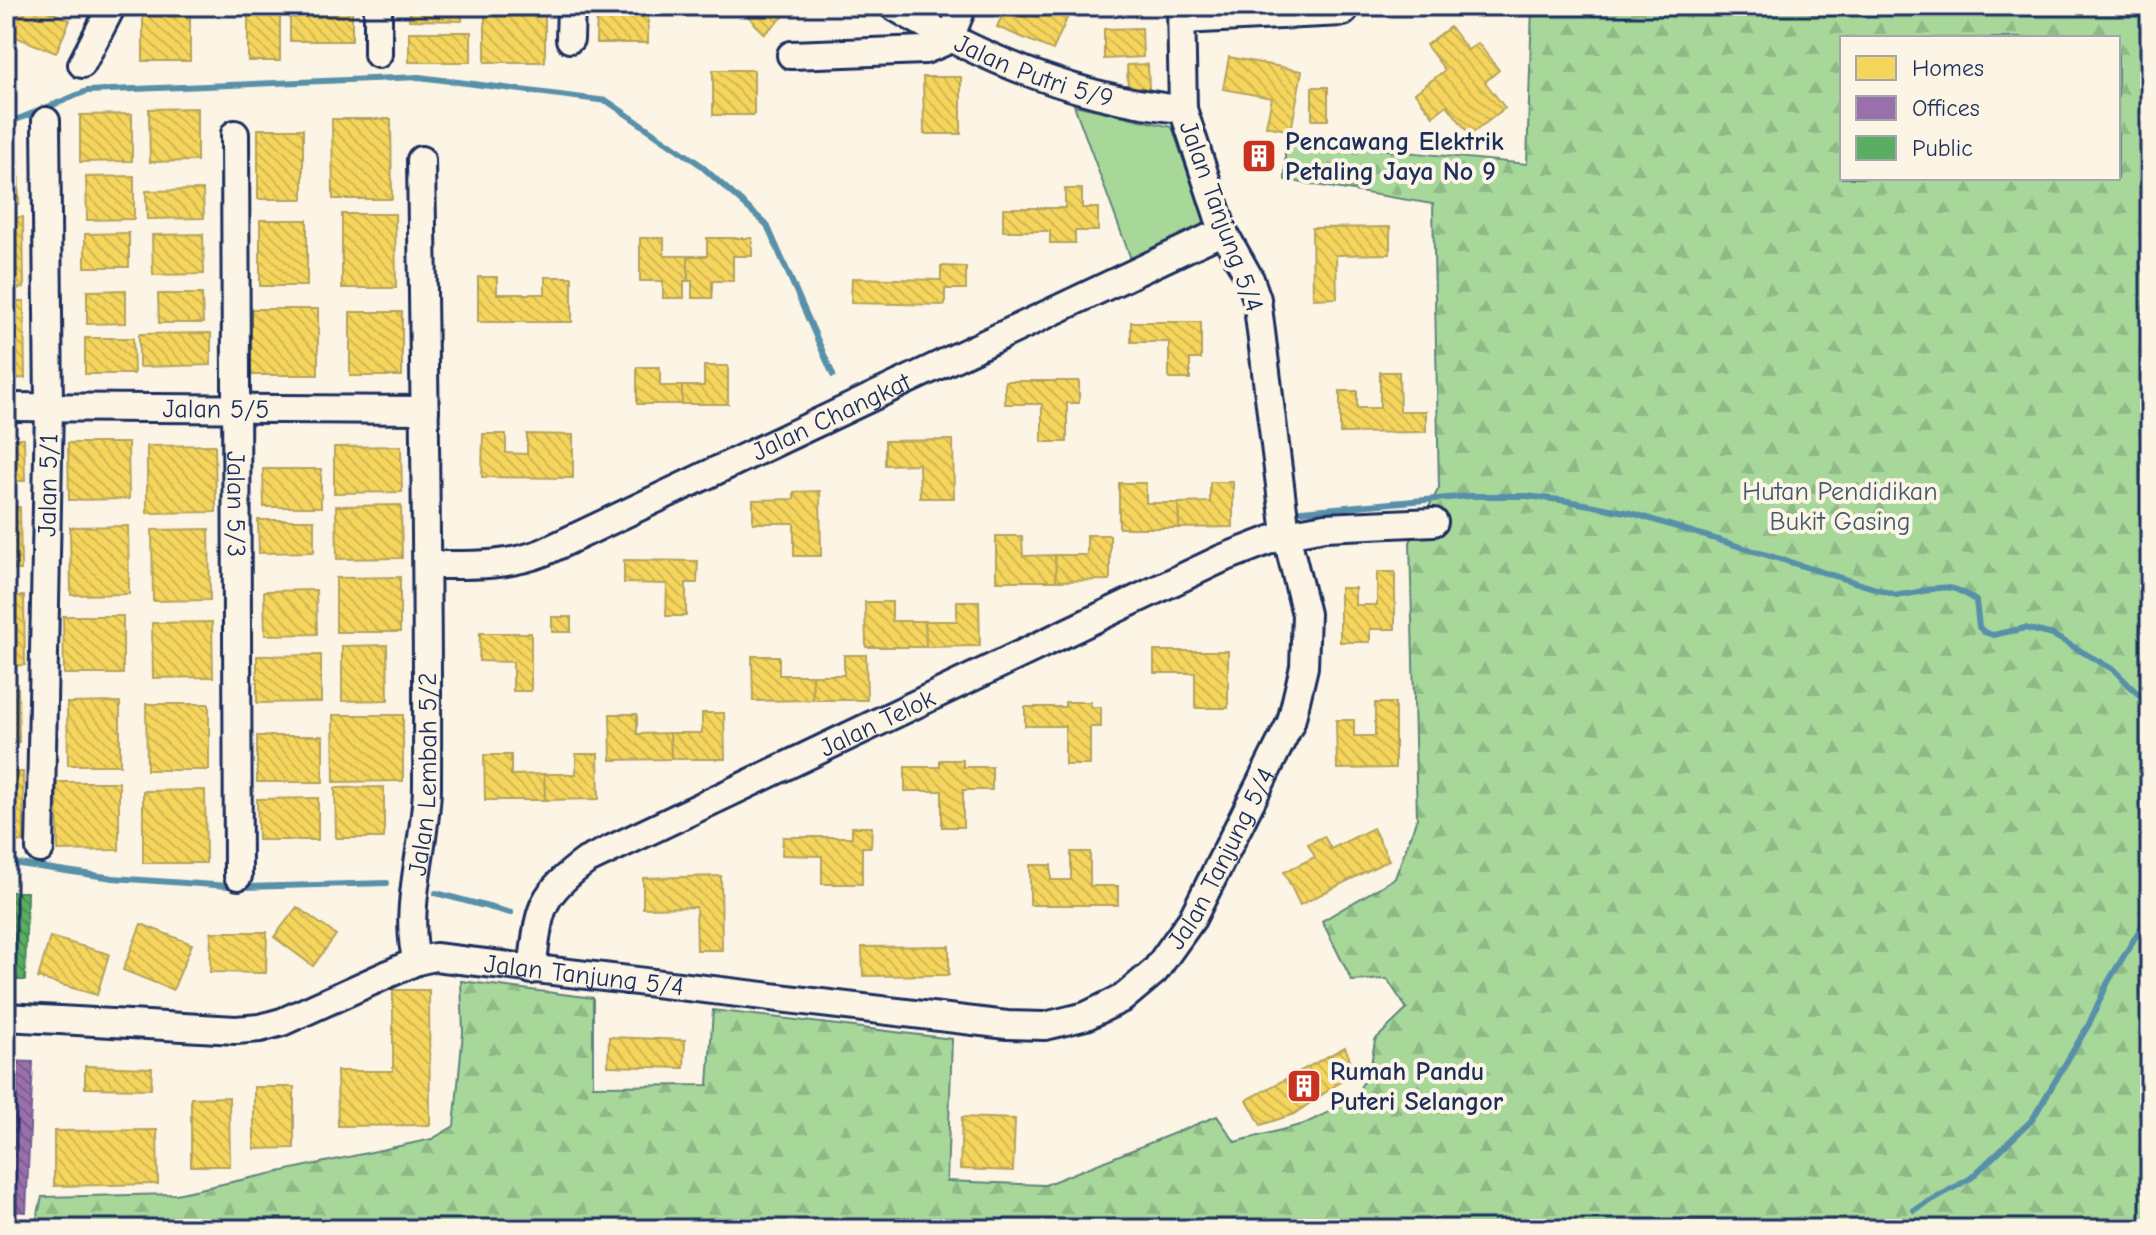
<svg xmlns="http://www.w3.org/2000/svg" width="2156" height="1235" viewBox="0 0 2156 1235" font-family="'Comic Neue',sans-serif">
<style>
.forest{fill:url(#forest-firs);stroke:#61847c;stroke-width:2;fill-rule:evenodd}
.park{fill:#a7d89a;stroke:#61847c;stroke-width:2}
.homes{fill:url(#homes-back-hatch);stroke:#b4a35d;stroke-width:2}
.offices{fill:url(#offices-back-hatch);stroke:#735c94;stroke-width:2}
.public{fill:url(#public-back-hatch);stroke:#478860;stroke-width:2}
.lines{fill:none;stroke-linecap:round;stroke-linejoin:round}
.stream{stroke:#5890aa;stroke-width:6}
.minor-casing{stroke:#1b2f5e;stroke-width:32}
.minor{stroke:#fcf5e5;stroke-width:26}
.labels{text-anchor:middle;stroke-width:8;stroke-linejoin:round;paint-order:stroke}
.street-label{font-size:26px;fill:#1b2f5e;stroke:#fcf5e5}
.poi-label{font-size:26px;font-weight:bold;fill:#1b2f5e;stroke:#fcf5e5;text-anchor:start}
.park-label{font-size:26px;fill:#3e596d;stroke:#fcf5e5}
</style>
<defs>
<pattern id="forest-firs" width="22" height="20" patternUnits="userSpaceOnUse" patternTransform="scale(2)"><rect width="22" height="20" fill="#a7d89a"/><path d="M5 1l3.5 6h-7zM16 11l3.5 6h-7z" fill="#8fba87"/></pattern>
<pattern id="homes-back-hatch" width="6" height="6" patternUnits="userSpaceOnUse" patternTransform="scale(2)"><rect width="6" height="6" fill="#f6d55c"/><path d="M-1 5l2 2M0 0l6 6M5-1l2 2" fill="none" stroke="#d2b752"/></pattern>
<pattern id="offices-back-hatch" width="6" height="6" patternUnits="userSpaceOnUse" patternTransform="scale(2)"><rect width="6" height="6" fill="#9970ab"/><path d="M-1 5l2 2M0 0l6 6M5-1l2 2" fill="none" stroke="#7c5c8e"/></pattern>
<pattern id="public-back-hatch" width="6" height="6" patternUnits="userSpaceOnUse" patternTransform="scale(2)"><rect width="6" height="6" fill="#5aae61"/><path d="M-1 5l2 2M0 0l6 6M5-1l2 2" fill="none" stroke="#4a8e53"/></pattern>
</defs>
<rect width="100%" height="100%" fill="#fcf5e5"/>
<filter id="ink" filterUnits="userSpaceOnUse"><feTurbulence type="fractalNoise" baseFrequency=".0125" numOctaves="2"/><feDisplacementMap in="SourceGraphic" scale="16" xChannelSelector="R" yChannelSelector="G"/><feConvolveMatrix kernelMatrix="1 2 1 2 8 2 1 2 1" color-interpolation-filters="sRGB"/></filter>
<g filter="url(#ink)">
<!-- forest -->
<path class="forest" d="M1532,6H2150V1229H1757L1752,1221H1668L1657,1229H1262L1261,1222L1157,1223L1146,1229H320L319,1223H227V1229H65L61,1222H36L42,1197L176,1194L432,1139L454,1126L463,1032L461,981L593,998V1086L708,1085L713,1010L952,1039L947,1181L1045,1185L1217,1116L1235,1142L1304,1124L1352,1101L1370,1071L1375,1040L1407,1009L1387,979L1352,981L1322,921L1395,878L1417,818L1410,542L1439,488L1433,204L1285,180V140L1527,164ZM1842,38H2118V178H1842Z"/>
<!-- park -->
<path class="park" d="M1074,105L1172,127L1206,226L1131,259Z"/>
<!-- homes -->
<g class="homes">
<path d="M20,6H37L70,20L56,53L8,34Z"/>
<rect x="143" y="6" width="47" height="55"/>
<rect x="248" y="6" width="32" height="55"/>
<rect x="290" y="6" width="62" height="35"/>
<path d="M410,6H463L462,21L409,20Z"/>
<rect x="485" y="6" width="60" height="56"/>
<path d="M739,6H795L764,34Z"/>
<path d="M1006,6H1044L1068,16L1053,50L997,27Z"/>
<rect x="1087" y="6" width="56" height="7"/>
<path d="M597,11L648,12V43H596Z"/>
<path d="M1450,27L1468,50L1478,43L1499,70L1485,82L1505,108L1470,135L1447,105L1433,116L1415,93L1445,70L1426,45Z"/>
<path d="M1142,28L1143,57L1104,59V29Z"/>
<rect x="409" y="32" width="62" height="30"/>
<path d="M1229,57L1302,71L1291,131L1266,126L1272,98L1223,89Z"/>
<path d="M1148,64L1149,90H1128L1127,65Z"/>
<rect x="713" y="70" width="41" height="45"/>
<path d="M923,77H961V134H924Z"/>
<rect x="1312" y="87" width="16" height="33"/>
<path d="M197,108V161L150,162L149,109Z"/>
<path d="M132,114V161L80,162V115Z"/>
<path d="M332,119H391L392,199H333Z"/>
<rect x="258" y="129" width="45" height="70"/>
<rect x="1246" y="142" width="26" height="28"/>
<path d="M6,160H18L19,204L6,205Z"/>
<path d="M134,176V219L87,220L86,177Z"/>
<path d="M1065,189H1082V208H1098V231H1075V243H1050V231H1003V208H1065Z"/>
<path d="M203,190L204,218L147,219L146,191Z"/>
<path d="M342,214H395L396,288H342Z"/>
<path d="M23,217L24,288L6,289V218Z"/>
<rect x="260" y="220" width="47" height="66"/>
<path d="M1390,227V254L1336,255L1337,298L1313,299L1312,228Z"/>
<path d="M129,233V267H85V234Z"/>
<path d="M203,234L204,274L153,275L152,235Z"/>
<path d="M640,238H664V256H688V281H684V298H663V281H640Z"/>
<path d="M707,238H752V256H733V281H712V298H692V281H688V256H707Z"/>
<path d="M941,266L966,267V289H945V305L851,303L852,278L941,280Z"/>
<path d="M478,277H497V294H545V277H572V322H478Z"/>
<path d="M126,290V323L87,324V291Z"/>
<path d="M158,294H202L203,323H159Z"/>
<path d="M6,301H24L25,378L6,379Z"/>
<rect x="249" y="309" width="69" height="66"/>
<rect x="350" y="312" width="52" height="64"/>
<path d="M1131,322H1201V359H1190V379H1169V342H1131Z"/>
<path d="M211,333V365L139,367V334Z"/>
<path d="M85,338H133L134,374H85Z"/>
<path d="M704,366H728V404H682V386H704Z"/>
<path d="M637,367H660V386H682V404H637Z"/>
<path d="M1380,372H1399L1400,411H1426V432L1340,433V391H1357V408H1380Z"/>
<path d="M1005,381H1079V403H1067V442H1042V404H1005Z"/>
<path d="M483,434H506V453L527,454V434L573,435V478L482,477Z"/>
<path d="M6,438H24L25,481H6Z"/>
<path d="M953,440L954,498H920L919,464L885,465V441Z"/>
<path d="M68,443H128L129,499L69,500Z"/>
<path d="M215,445L216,512L147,513V446Z"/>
<path d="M401,446L402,492L334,493V447Z"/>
<path d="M263,469H321V507H264Z"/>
<path d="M1210,482H1233V527L1179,528L1178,503L1210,502Z"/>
<path d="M1119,483H1146V503H1178L1179,528H1119Z"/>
<path d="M820,491L821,556H794V523H753V500L794,499V492Z"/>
<path d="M401,505L402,558L337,559L336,506Z"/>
<path d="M6,507H20L21,570H6Z"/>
<path d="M258,520H314V552L259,553Z"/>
<path d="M128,526L129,594L71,595L70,527Z"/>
<path d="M209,529L210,600L153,601L152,530Z"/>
<path d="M1087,535H1110V580L1056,581L1055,555H1087Z"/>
<path d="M996,536H1022L1023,556L1055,555L1056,581H996Z"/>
<path d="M624,560L698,561L697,583H686V616H666L667,584L624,583Z"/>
<path d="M1377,572H1395V629H1370V642H1340V588H1355V605H1377Z"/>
<path d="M400,577V632H336V578Z"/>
<path d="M316,590L317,634L265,635L264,591Z"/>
<path d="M6,596H24L25,665L6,666Z"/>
<path d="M957,601H979L980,646L926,647L925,621H957Z"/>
<path d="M865,602H892V621H925L926,647H866Z"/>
<path d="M63,616H123V674H64Z"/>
<rect x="552" y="617" width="19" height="15"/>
<path d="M212,622L213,677L153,678L152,623Z"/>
<path d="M480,633H531V691H513V662L479,661Z"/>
<path d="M387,645L388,700L342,701V646Z"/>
<path d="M1154,651H1228V708H1195V673H1154Z"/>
<path d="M321,655V702L257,703V656Z"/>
<path d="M844,655H866L867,700H813L812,675H844Z"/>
<path d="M752,656H779V675H812L813,700L753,701Z"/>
<path d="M6,688H18L19,742H6Z"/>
<path d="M120,702V765H68L67,703Z"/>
<path d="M1065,702H1091V707H1101V727H1090V765H1065V726H1025V707H1065Z"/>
<path d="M1375,703H1395V768L1337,769L1336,720H1354V736H1375Z"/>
<path d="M146,704H209V770H147Z"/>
<path d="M702,713H724L725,759H671L670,733H702Z"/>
<path d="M610,714H637V734L670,733L671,759L611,760Z"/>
<path d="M333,715H403V781L334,782Z"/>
<rect x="257" y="736" width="66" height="46"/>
<path d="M576,754H598L599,799L545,800L544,774H576Z"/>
<path d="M484,755H511V775L544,774L545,800H485Z"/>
<path d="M940,760H963V767H992V790H963V827H942V791H905V767H940Z"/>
<path d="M6,772H23L24,841L6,842Z"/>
<path d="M57,782H119V850L58,851Z"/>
<path d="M384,787V838H336L335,788Z"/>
<path d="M205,790L206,863H143V791Z"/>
<path d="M318,798V840H258L257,799Z"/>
<path d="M852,827H872L871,847H862V884H822V856L782,855L783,837H852Z"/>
<path d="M1373,828L1389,860L1300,905L1284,872L1315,857L1308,844L1324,836L1331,849Z"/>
<path d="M1071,852H1090V886H1118V905H1030V865H1051V880H1071Z"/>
<path d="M721,876L722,950H697L696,907L643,908V878Z"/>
<path d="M297,907L336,935L313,966L274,937Z"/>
<path d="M141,924L192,944L173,990L123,970Z"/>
<path d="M211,932H267L266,973L210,972Z"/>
<path d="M50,937L109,954L97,995L38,978Z"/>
<path d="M949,946V975L863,976L862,947Z"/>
<path d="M393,990H429L430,1125L338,1126L337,1071H393Z"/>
<path d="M609,1037L685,1040L684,1068L608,1066Z"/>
<path d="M1345,1047L1355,1072L1294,1114L1261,1125L1247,1100Z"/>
<path d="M85,1066L152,1068L151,1089L85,1088Z"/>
<path d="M254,1087H294V1148L254,1149Z"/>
<path d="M229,1097L230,1166H191V1098Z"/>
<path d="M962,1117L1015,1119L1013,1171L960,1169Z"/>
<path d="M157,1130L158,1184L54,1186V1131Z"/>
</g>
<!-- offices -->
<path class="offices" d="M6,1061L33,1062L26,1212L6,1211Z"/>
<!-- public -->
<path class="public" d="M6,892H27L25,980H6Z"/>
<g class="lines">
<!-- stream -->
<g class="stream">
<path d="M6,124L87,91L419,77L607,101L698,163L767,225L833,375"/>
<path d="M1290,512L1470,496H1527L1568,501L1631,513L1896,595C1932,594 1942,575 1976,601L1979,627L1984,632L1993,635L2025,628L2053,635L2114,670L2150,706"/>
<path d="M6,862L113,878L243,887L387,883"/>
<path d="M436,893L511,913"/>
<path d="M1914,1210L1971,1178L2032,1120L2089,1024L2108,982L2150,913"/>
<path d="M1864,1229L1879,1223L1882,1229"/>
</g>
<!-- minor casing -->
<g class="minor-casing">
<g id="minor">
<path id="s1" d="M893,6C982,59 1079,100 1183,109"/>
<path d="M1182,20L1343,12"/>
<path d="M570,39L571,6"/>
<path d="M378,54V6"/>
<path d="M791,55L925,50L949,40L963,6"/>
<path d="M82,64L112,6"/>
<path id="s2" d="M235,134L238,876"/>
<path id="s3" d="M6,407L425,410"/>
<path id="s4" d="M429,565C468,565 507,567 544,552L1223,231"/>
<path id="s5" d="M40,849L49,407L46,121"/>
<path id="s6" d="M417,961C402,912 427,839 427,786C428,577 424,368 421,160"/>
<path id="s7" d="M532,970C540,911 536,898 586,861L1221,559L1286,534L1325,527L1434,522"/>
<path id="s8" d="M6,1017L236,1030L260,1028L282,1022L417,961L435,957L1007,1025L1045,1026L1086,1016L1123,998L1155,971L1192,919L1291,722L1304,667L1306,614L1286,534L1257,299L1250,279L1223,231L1183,109L1181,6"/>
</g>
</g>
<!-- minor -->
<use href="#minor" class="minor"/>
</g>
</g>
<!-- icons -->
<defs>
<g id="building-square" transform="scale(1.8)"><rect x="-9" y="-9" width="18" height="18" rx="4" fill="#c8321e" stroke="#fcf5e5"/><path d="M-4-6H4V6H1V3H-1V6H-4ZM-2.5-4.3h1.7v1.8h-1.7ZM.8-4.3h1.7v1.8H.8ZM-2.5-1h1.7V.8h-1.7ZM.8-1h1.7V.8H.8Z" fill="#fff"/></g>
</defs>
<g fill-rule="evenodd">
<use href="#building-square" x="1259" y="156"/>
<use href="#building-square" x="1304" y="1086"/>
</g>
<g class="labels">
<!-- street labels -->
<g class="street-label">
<text dy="9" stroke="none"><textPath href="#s1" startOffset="156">Jalan Putri 5/9</textPath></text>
<text transform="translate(1222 216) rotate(70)" y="9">Jalan Tanjung 5/4</text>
<text dy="9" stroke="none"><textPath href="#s3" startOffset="210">Jalan 5/5</textPath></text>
<text dy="9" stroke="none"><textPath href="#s4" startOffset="434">Jalan Changkat</textPath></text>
<text dy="9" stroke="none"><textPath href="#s5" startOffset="364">Jalan 5/1</textPath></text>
<text dy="9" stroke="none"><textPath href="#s2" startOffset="370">Jalan 5/3</textPath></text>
<text dy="9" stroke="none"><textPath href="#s7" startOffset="450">Jalan Telok</textPath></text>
<text dy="9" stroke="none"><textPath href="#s6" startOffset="188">Jalan Lembah 5/2</textPath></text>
<text dy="9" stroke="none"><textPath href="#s8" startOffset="1314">Jalan Tanjung 5/4</textPath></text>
<text dy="9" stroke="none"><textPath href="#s8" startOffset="594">Jalan Tanjung 5/4</textPath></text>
</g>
<!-- poi labels -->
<g class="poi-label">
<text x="1285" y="150">Pencawang Elektrik<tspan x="1285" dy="30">Petaling Jaya No 9</tspan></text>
<text x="1330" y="1080">Rumah Pandu<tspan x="1330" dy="30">Puteri Selangor</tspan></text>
</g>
<!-- park labels -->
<g class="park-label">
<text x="1840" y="500">Hutan Pendidikan<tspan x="1840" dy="30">Bukit Gasing</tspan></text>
</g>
</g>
<!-- margin -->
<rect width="2156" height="1235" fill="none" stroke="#fcf5e5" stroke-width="32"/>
<rect x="16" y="16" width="2124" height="1203" fill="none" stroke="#1b2f5e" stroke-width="3" filter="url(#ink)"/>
<!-- legend -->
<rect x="1840" y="36" width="280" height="144" fill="#fcf5e5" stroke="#a2a6af" stroke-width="2"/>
<rect x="1856" y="56" width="40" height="24" fill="#f6d55c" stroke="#a2a6af" stroke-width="2"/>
<text x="1912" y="76" font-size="24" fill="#1b2f5e">Homes</text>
<rect x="1856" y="96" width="40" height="24" fill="#9970ab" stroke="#a2a6af" stroke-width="2"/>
<text x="1912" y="116" font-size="24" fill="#1b2f5e">Offices</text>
<rect x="1856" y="136" width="40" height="24" fill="#5aae61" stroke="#a2a6af" stroke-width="2"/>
<text x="1912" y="156" font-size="24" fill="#1b2f5e">Public</text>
</svg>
